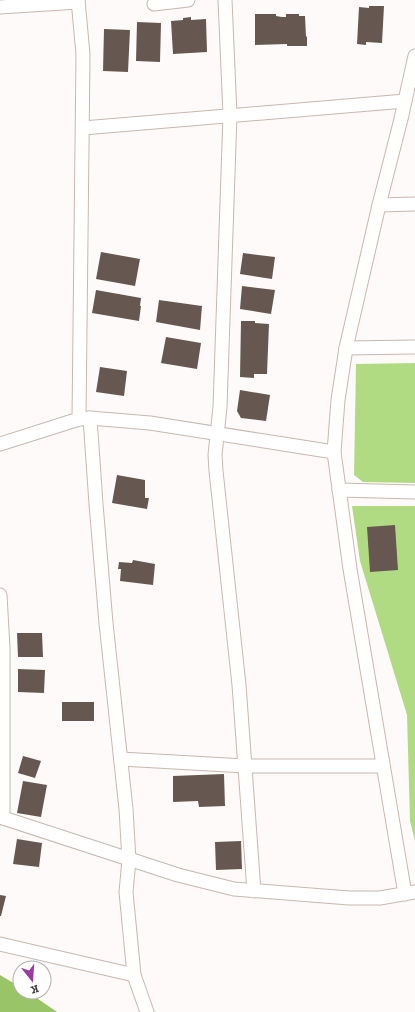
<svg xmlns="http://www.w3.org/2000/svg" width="415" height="1012" viewBox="0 0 415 1012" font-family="'Zilla Slab',serif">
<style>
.green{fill:#b1db83}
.forest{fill:#99c468}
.building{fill:#665851}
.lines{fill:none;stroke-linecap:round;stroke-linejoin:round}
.street-casing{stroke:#c8b7b0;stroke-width:15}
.street{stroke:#fff;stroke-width:13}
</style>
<rect width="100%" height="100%" fill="#fefaf9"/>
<!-- green -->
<g class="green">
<path d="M415,363V483L363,482L354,475L356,364Z"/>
<path d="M352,506H415V841L410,821L407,715L360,561Z"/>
</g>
<!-- forest -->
<path class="forest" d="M0,975L20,987V992H28L57,1012H0Z"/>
<!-- building -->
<g class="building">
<path d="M369,6H384L382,43L366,42V45L357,44L359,7L369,8Z"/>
<path d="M255,14H276V16L282,17H286V14H299V16H305L306,37L307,36V46H287V44L255,45Z"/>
<path d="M191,17V20L206,19L207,52L173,54L171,21L183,20V18Z"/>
<path d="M137,22L161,23L160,62L136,61Z"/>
<path d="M104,29L130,30L128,72L103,71Z"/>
<path d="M101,252L140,259L135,286L96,279Z"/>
<path d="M243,253L275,257L272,279L240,274Z"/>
<path d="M242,286L275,290L271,314L240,309Z"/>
<path d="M96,290L141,298L140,306H141L139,321L92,313Z"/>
<path d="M159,300L202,306L200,330L156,322Z"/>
<path d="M241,321H255V323L269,324L267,374H254V378L240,377Z"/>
<path d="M166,337L201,343L197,369L161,363Z"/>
<path d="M100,367L127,371L124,396L96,392Z"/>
<path d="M240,390L270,395L266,421L241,418L237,411Z"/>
<path d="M117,475L145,480V498H149L147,509L112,503Z"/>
<path d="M395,525L398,570L370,572L367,527Z"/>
<path d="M133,560L155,564L153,585L120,581L121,569H118L119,562L132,563Z"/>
<path d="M17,633H42L43,657H18Z"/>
<path d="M18,669L45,670L44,693L18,692Z"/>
<rect x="62" y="702" width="32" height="19"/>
<path d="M23,756L41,761L35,778L18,773Z"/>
<path d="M224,774L225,806L199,807L198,801L173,802V776Z"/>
<path d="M23,781L47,785L41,817L17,813Z"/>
<path d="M17,839L42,843L39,867L13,864Z"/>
<path d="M241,841L242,869L216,870L215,842Z"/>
<path d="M0,895L6,896L1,916H0Z"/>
</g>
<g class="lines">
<!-- street casing -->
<g class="street-casing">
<g id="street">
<path d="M78,0L83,54L79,419"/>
<path d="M225,0L230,115L220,407L215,455L216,471L239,685L254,891"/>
<path d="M154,4L188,0"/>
<path d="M0,7L78,2"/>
<path d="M83,128L405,101"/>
<path d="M379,205L415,204"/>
<path d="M346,348L415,347"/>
<path d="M90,418L96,504L106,623L126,809L129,860L126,892L134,975L147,1012"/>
<path d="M0,444L79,419L90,418L150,423L334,452"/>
<path d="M339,490L415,492"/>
<path d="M0,595L3,648V818"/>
<path d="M121,759L245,766H383"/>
<path d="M0,817L178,875L234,889L349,898H380L415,892"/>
<path d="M405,894L350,569L334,452L338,400L346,348L379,205L401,119L415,56"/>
<path d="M0,944L134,975"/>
</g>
</g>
<!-- street -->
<use href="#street" class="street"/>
</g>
<!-- north arrow -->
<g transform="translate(32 980) rotate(163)"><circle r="19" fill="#ffffff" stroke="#b1afad"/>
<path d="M0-3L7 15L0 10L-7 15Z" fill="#9b3aa2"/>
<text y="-6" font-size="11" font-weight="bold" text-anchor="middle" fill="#3c3633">K</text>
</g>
</svg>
